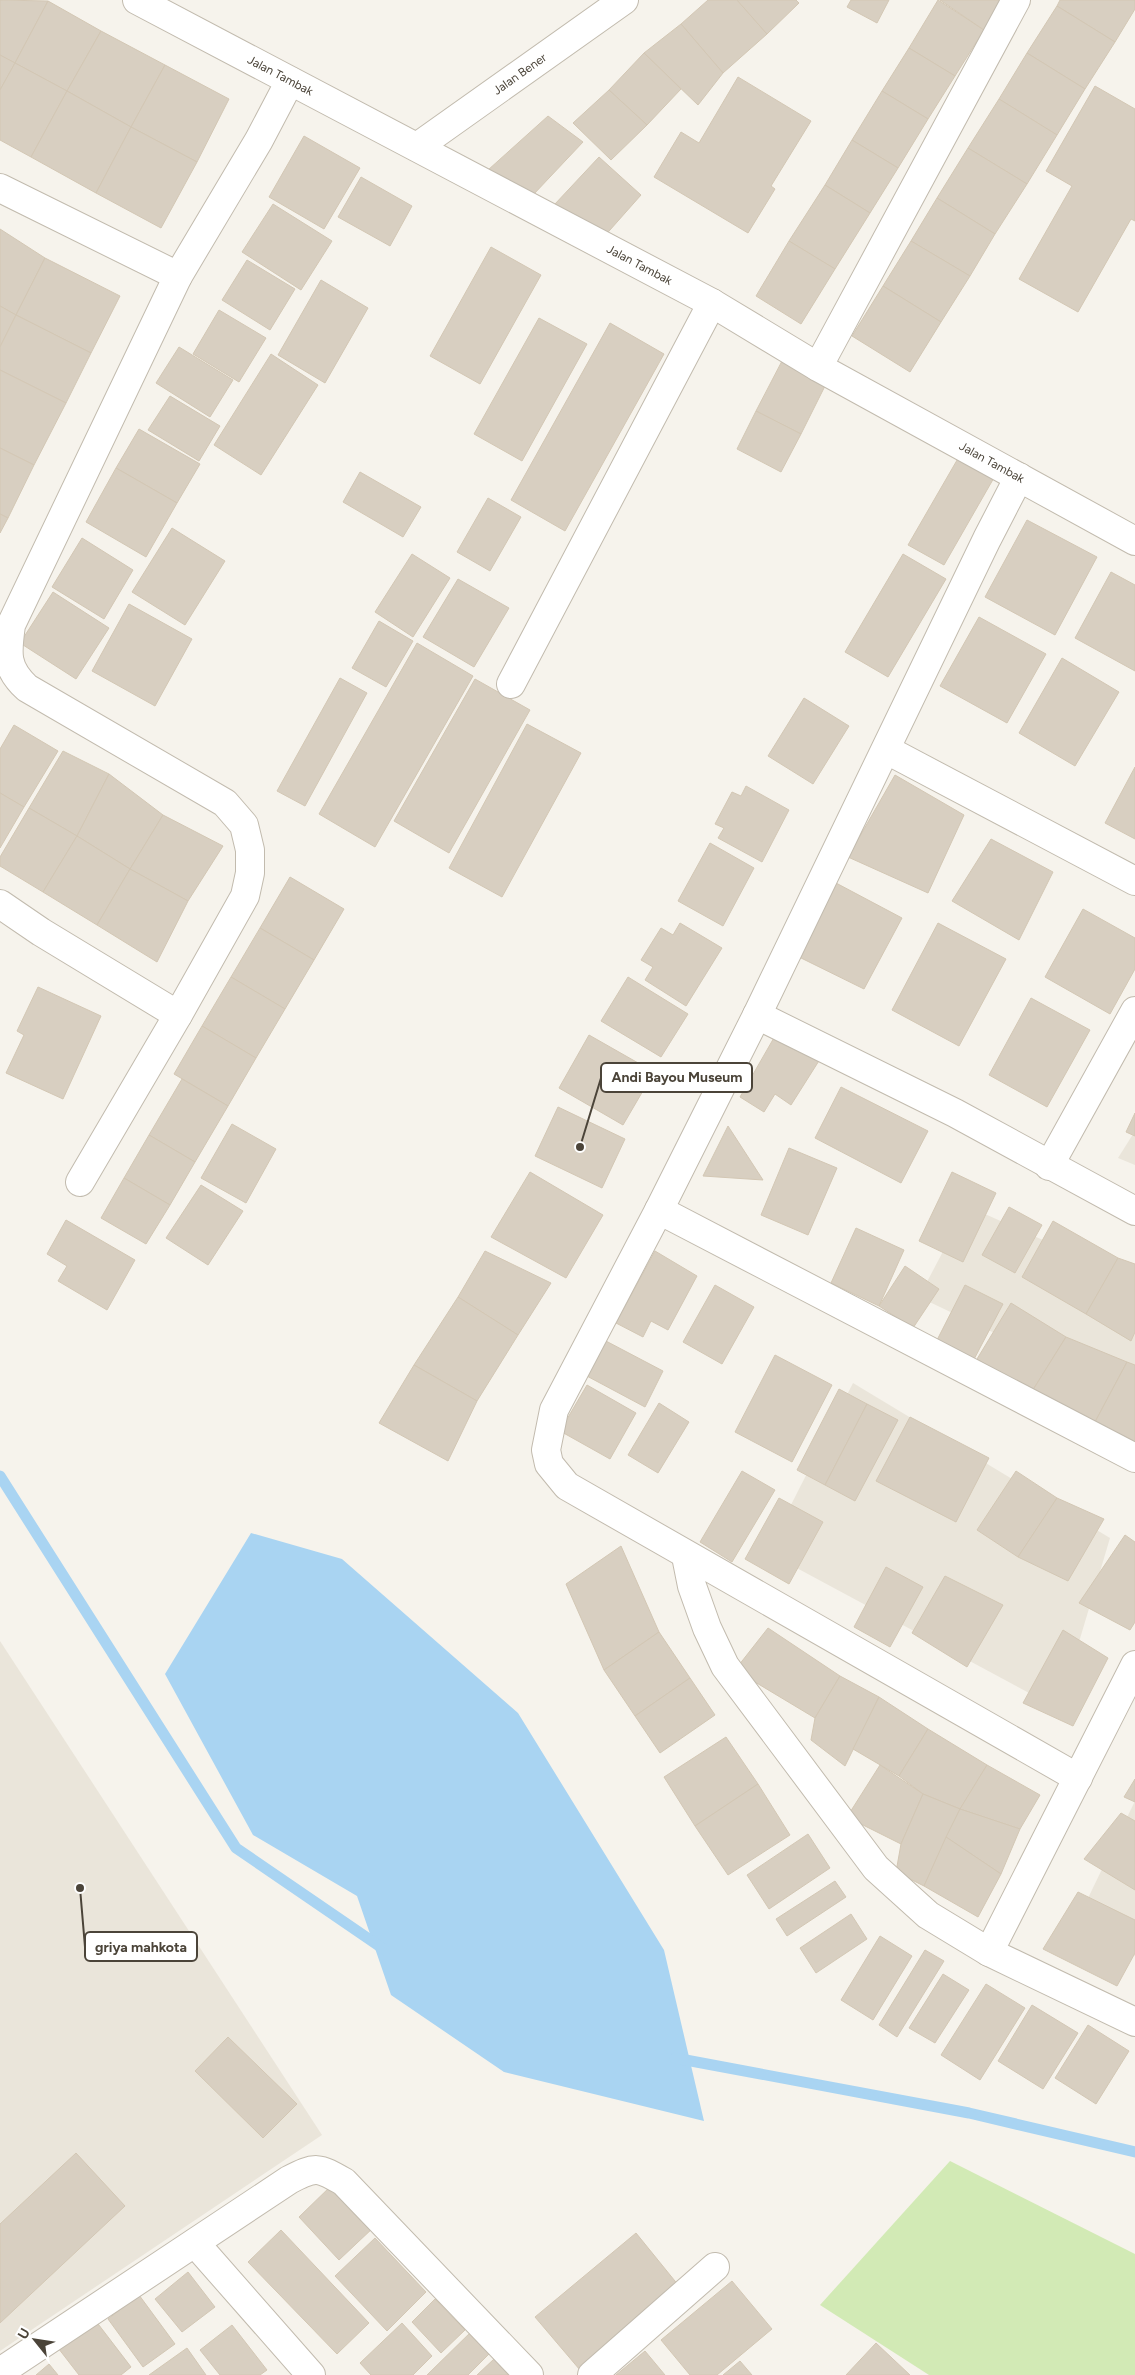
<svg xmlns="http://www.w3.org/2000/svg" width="1135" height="2375" viewBox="0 0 1135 2375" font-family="Figtree,sans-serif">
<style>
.residential{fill:#eae5da}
.green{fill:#d2eab5}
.water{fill:#a9d4f2}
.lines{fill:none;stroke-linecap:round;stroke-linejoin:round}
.stream{stroke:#a9d4f2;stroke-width:11}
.building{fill:#d8cfc1;stroke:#d3c7b4}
.minor-casing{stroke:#c2bbae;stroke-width:30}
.minor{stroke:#fff;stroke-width:28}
.labels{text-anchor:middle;stroke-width:4.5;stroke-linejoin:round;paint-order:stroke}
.street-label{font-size:12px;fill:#4b4439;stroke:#fff}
.leader{fill:none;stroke:#4b4439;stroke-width:2}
.callout-dot{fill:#4b4439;stroke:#fff;stroke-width:2}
.callout{fill:#fff;stroke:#4b4439;stroke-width:2}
.callout-label{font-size:14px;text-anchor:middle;font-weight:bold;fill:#4b4439}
</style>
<rect width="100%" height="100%" fill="#f6f3ec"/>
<!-- residential -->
<g class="residential">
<path d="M1135,1131V1165L1118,1158Z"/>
<path d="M967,1206L1135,1281V1400L919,1297Z"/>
<path d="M853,1383L1110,1538L1059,1709L767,1552Z"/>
<path d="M0,1641L322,2135L0,2351Z"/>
<path d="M1135,1801V1956L1075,1925Z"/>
</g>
<!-- green -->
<path class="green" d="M950,2161L1135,2254V2375H929L820,2305Z"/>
<!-- water -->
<path class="water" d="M251,1533L342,1559L518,1713L664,1950L704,2121L504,2072L391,1995L357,1896L253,1835L165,1674Z"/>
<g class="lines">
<!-- stream -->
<g class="stream">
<path d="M0,1476L236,1848L385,1950"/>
<path d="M675,2058L969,2113L1135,2152"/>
</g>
</g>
<!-- building -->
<g class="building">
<path d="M0,0L48,1L15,63L0,55Z"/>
<path d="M708,0H737L767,34L723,73L681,24Z"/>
<path d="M737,0H796L799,3L767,34Z"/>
<path d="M851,0H889L877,23L847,7Z"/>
<path d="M938,0L984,30L955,76L909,48Z"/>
<path d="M940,0H1001L984,30Z"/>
<path d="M1060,0H1135V9L1115,42L1057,6Z"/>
<path d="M48,1L101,31L67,91L15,63Z"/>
<path d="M1057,6L1115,42L1085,89L1027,53Z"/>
<path d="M681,24L723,73L698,105L644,53Z"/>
<path d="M101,31L165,65L131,127L67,91Z"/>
<path d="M909,48L955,76L928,119L882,91Z"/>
<path d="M644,53L681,89L647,125L609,90Z"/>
<path d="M1027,53L1085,89L1057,135L999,99Z"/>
<path d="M0,55L15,63L0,90Z"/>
<path d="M15,63L67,91L31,157L0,140V90Z"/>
<path d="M165,65L229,99L197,162L131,127Z"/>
<path d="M738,77L811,121L771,186L775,189L748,233L654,177L681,132L699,143Z"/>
<path d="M1095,86L1135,109V221L1131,219L1078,312L1019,279L1072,186L1046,171Z"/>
<path d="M609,90L647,125L611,160L573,123Z"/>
<path d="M67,91L131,127L96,193L31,157Z"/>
<path d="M882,91L928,119L898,168L852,140Z"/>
<path d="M999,99L1057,135L1027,184L968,148Z"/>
<path d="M548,116L583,142L533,195L488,170Z"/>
<path d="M131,127L197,162L161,228L96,193Z"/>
<path d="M304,136L360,168L324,229L269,197Z"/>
<path d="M852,140L898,168L870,213L825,185Z"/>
<path d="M968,148L1027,184L995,234L937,198Z"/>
<path d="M599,157L641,195L602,239L555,204Z"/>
<path d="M361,177L412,206L390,246L338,217Z"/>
<path d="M825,185L870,213L835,269L789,241Z"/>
<path d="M937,198L995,234L970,276L911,241Z"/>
<path d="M273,204L332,241L301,290L242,252Z"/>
<path d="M0,229L45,258L16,315L0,306Z"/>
<path d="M789,241L835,269L801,324L756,296Z"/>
<path d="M911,241L970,276L941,322L883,286Z"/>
<path d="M491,247L541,275L480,384L430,356Z"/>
<path d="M45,258L120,296L91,353L16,315Z"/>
<path d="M247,260L295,289L270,330L222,300Z"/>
<path d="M321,280L368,308L325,383L278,355Z"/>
<path d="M883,286L941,322L910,372L852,336Z"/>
<path d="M0,306L16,315L0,347Z"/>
<path d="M219,310L266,338L239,382L193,354Z"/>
<path d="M16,315L91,353L66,403L0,370V347Z"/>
<path d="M539,318L587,344L522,461L474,434Z"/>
<path d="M610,323L664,354L565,531L511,500Z"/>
<path d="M179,347L233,380L210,417L156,383Z"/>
<path d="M271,354L318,385L261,475L214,445Z"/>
<path d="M782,361L826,384L801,434L756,411Z"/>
<path d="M0,370L66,403L34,465L0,448Z"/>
<path d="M170,396L220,426L199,461L148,430Z"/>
<path d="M756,411L801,434L781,472L737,449Z"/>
<path d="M139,429L200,464L177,503L116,468Z"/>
<path d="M0,448L34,465L8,518L0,514Z"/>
<path d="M960,455L995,476L944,565L908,545Z"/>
<path d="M116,468L177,503L146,557L86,522Z"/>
<path d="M360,472L421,507L403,537L343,502Z"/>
<path d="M488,498L521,517L490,571L457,552Z"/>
<path d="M0,514L8,518L0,533Z"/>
<path d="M1027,520L1097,557L1055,635L985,597Z"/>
<path d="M172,528L225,561L185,625L132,592Z"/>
<path d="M82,538L133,570L104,619L52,587Z"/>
<path d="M412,554L450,578L413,637L375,612Z"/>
<path d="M903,554L946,579L888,677L845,652Z"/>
<path d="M1111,572L1135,585V671L1075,638Z"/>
<path d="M458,579L509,608L474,667L423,637Z"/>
<path d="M53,592L109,628L76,679L20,643Z"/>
<path d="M129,604L192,639L155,706L92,671Z"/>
<path d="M979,617L1046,654L1007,723L940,686Z"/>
<path d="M379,621L413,641L386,687L352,668Z"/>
<path d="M417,643L473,676L375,847L319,814Z"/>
<path d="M1062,658L1119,692L1075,766L1019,733Z"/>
<path d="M340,678L367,693L305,806L277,791Z"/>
<path d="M475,679L530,710L449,853L394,821Z"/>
<path d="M804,698L849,726L813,784L768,756Z"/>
<path d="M527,724L581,753L502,897L449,868Z"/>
<path d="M14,725L58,751L24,807L0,793V749Z"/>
<path d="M63,751L109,774L77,836L29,808Z"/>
<path d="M1135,767V839L1105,823Z"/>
<path d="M109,774L163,815L130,869L77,836Z"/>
<path d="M895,775L964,815L928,893L848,857Z"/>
<path d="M746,786L789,810L762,862L718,838L724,828L715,824L732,792L741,796Z"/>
<path d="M0,793L24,807L0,848Z"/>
<path d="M29,808L77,836L43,892L0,866V857Z"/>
<path d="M163,815L223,846L188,901L130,869Z"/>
<path d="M77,836L130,869L97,925L43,892Z"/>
<path d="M991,839L1053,872L1019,940L952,901Z"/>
<path d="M710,843L754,868L723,926L678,901Z"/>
<path d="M130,869L188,901L157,962L97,925Z"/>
<path d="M290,877L344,909L314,960L260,928Z"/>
<path d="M836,883L902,918L864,989L797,956Z"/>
<path d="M1083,909L1135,938V969L1110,1014L1045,977Z"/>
<path d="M680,923L722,948L686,1006L645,980L653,967L641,960L661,928L673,935Z"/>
<path d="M938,923L1006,959L959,1046L892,1010Z"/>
<path d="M260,928L314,960L285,1009L231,977Z"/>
<path d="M231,977L285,1009L256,1058L202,1026Z"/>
<path d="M628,977L688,1014L661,1057L601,1021Z"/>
<path d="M38,987L101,1016L63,1099L6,1073L24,1035L17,1031Z"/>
<path d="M1031,998L1090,1030L1047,1107L989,1075Z"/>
<path d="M202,1026L256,1058L228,1106L174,1074Z"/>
<path d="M779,1029L822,1056L791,1105L775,1094L764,1112L740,1097Z"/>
<path d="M589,1035L654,1072L623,1125L559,1088Z"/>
<path d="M182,1079L228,1106L195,1162L149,1135Z"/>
<path d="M841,1087L928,1131L901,1183L815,1138Z"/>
<path d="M558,1107L625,1139L602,1188L535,1156Z"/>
<path d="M1135,1113V1136L1126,1132Z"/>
<path d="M232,1124L276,1149L246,1203L201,1178Z"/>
<path d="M728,1126L763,1180L703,1176Z"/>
<path d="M149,1135L195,1162L170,1205L124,1178Z"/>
<path d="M789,1148L837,1168L808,1235L761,1215Z"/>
<path d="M530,1172L603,1215L566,1278L491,1237Z"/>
<path d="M952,1172L996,1193L963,1262L919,1241Z"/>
<path d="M124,1178L170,1205L146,1244L101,1218Z"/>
<path d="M201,1185L243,1211L208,1265L166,1238Z"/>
<path d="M1009,1207L1042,1225L1015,1273L982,1255Z"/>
<path d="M66,1220L135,1260L107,1310L58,1281L67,1266L47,1254Z"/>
<path d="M1053,1221L1118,1258L1086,1314L1022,1277Z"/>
<path d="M856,1228L904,1250L879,1306L831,1283Z"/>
<path d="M485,1251L551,1283L518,1335L458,1297Z"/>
<path d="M655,1251L697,1276L668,1330L651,1321L643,1337L616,1323Z"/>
<path d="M1118,1258L1135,1264V1332L1131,1341L1086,1314Z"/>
<path d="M905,1266L939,1289L913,1328L879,1306Z"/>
<path d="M715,1285L754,1307L722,1364L683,1342Z"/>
<path d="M965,1285L1003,1304L971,1365L934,1346Z"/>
<path d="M458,1297L518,1335L477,1401L414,1365Z"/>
<path d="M1011,1303L1066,1337L1031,1393L977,1359Z"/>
<path d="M1066,1337L1127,1362L1095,1422L1031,1393Z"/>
<path d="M604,1340L663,1371L645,1407L585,1375Z"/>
<path d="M775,1355L832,1385L792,1462L735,1432Z"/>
<path d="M1127,1362L1135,1365V1444L1095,1422Z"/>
<path d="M414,1365L477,1401L448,1461L379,1423Z"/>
<path d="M587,1385L636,1413L610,1459L560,1431Z"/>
<path d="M839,1389L867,1404L825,1485L797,1470Z"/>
<path d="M659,1403L689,1422L658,1473L628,1455Z"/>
<path d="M867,1404L898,1420L855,1501L825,1485Z"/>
<path d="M910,1417L989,1458L956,1522L876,1481Z"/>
<path d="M742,1471L775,1490L732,1562L700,1542Z"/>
<path d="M1016,1471L1057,1498L1018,1557L977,1530Z"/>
<path d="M779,1498L823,1522L789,1584L745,1559Z"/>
<path d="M1057,1498L1104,1519L1068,1581L1018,1557Z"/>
<path d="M1125,1535L1135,1542V1622L1130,1630L1079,1603Z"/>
<path d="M621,1546L659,1632L604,1670L566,1584Z"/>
<path d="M886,1567L923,1587L890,1647L854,1627Z"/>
<path d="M945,1576L1003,1605L967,1667L912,1633Z"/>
<path d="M768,1628L840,1676L815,1718L735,1670Z"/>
<path d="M1063,1630L1108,1658L1073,1726L1023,1703Z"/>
<path d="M659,1632L690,1678L635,1716L604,1670Z"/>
<path d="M840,1676L879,1697L845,1766L811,1740L815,1718Z"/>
<path d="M690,1678L715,1715L660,1753L635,1716Z"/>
<path d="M879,1697L928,1729L899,1776L853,1749Z"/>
<path d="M928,1729L987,1765L960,1809L923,1794L899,1776Z"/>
<path d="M726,1737L758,1784L695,1826L664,1777Z"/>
<path d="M880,1765L923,1794L901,1844L847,1817Z"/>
<path d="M987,1765L1040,1795L1020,1829L960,1809Z"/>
<path d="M1135,1779V1802L1124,1797Z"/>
<path d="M758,1784L790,1835L728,1875L695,1826Z"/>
<path d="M923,1794L960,1809L924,1886L896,1872L901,1844Z"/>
<path d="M960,1809L1020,1829L1001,1874L946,1837Z"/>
<path d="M1121,1813L1135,1821V1890L1084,1859Z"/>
<path d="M808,1834L830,1868L769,1909L747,1875Z"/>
<path d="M946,1837L1001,1874L978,1917L924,1886Z"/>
<path d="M835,1881L846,1897L787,1936L776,1919Z"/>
<path d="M1078,1892L1135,1920V1953L1117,1986L1043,1949Z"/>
<path d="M851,1914L867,1939L816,1973L800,1948Z"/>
<path d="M880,1936L912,1956L873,2020L841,2000Z"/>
<path d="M925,1950L944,1961L897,2037L879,2025Z"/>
<path d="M943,1974L969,1990L935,2043L909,2028Z"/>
<path d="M986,1984L1025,2008L980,2080L941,2055Z"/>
<path d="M1032,2005L1078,2033L1043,2089L998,2061Z"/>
<path d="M1088,2025L1129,2051L1096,2104L1055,2078Z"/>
<path d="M228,2037L297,2104L263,2138L195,2071Z"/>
<path d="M76,2153L125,2206L0,2323V2224Z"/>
<path d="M333,2184L374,2227L339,2260L299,2217Z"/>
<path d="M281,2230L369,2323L337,2354L248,2262Z"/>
<path d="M636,2233L679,2286L580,2370L535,2317Z"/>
<path d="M375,2238L426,2292L387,2331L335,2276Z"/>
<path d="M188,2272L215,2307L182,2332L155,2299Z"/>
<path d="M732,2281L772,2329L717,2375H690L661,2340Z"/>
<path d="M139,2295L175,2344L143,2367L108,2319Z"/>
<path d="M435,2299L465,2330L441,2353L412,2322Z"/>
<path d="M92,2316L131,2367L121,2375H79L55,2344Z"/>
<path d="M402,2323L432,2356L413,2375H371L360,2363Z"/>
<path d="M232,2325L267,2370L260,2375H220L200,2350Z"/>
<path d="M475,2328L494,2349L468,2375H427Z"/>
<path d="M876,2343L910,2375H846Z"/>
<path d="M187,2348L206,2375H149Z"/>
<path d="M645,2351L665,2375H616Z"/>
<path d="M494,2359L510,2375H477Z"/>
<path d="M740,2361L752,2375H723Z"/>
<path d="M49,2364L58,2375H36Z"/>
</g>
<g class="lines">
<!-- minor casing -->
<g class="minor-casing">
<g id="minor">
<path id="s1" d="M137,0L712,303L818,367L1135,541"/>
<path id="s2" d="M417,147L624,0"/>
<path d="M0,188L178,276"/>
<path d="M818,367L1016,0"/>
<path d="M1019,477L987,539L757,1015L659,1210L554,1410L546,1450L549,1464L567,1486L1078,1778"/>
<path d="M511,684L712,303"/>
<path d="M887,750L1135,881"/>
<path d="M0,904L41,932L178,1015"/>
<path d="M757,1015L955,1113L1135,1211"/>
<path d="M1049,1166L1135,1011"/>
<path d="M80,1182L178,1015L245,896L250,873V850L244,825L225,803L27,688C5,668 7,653 11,625L178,276L259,140L290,81"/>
<path d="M659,1210L1135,1458"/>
<path d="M686,1556L692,1586L707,1628L725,1666L876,1868L928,1915L989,1952L1135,2022"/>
<path d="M989,1952L1135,1665"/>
<path d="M195,2243L311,2375"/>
<path d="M0,2372L289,2180C316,2166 318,2167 344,2182L529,2375"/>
<path d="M592,2375L715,2267"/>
</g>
</g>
<!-- minor -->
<use href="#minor" class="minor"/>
</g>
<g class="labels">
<!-- street labels -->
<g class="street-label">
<text dy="4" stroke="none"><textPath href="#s2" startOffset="126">Jalan Bener</textPath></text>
<text dy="4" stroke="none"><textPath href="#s1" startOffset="162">Jalan Tambak</textPath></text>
<text dy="4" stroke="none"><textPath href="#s1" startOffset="568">Jalan Tambak</textPath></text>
<text dy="4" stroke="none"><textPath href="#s1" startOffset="972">Jalan Tambak</textPath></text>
</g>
</g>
<!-- callouts -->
<path class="leader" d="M580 1147L601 1078M80 1888L85 1947"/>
<g class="callout-dot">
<circle cx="580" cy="1147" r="5"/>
<circle cx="80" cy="1888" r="5"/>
</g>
<g class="callout">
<rect x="601" y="1063" width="151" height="29" rx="5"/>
<rect x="85" y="1932" width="112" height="29" rx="5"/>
</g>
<g class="callout-label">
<text x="677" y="1082">Andi Bayou Museum</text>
<text x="141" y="1952">griya mahkota</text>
</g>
<!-- north arrow -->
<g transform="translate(35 2340) rotate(300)" stroke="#ffffff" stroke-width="4" paint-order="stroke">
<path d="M0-4L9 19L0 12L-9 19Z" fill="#4b4439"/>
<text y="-8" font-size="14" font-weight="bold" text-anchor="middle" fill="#4b4439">U</text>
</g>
</svg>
